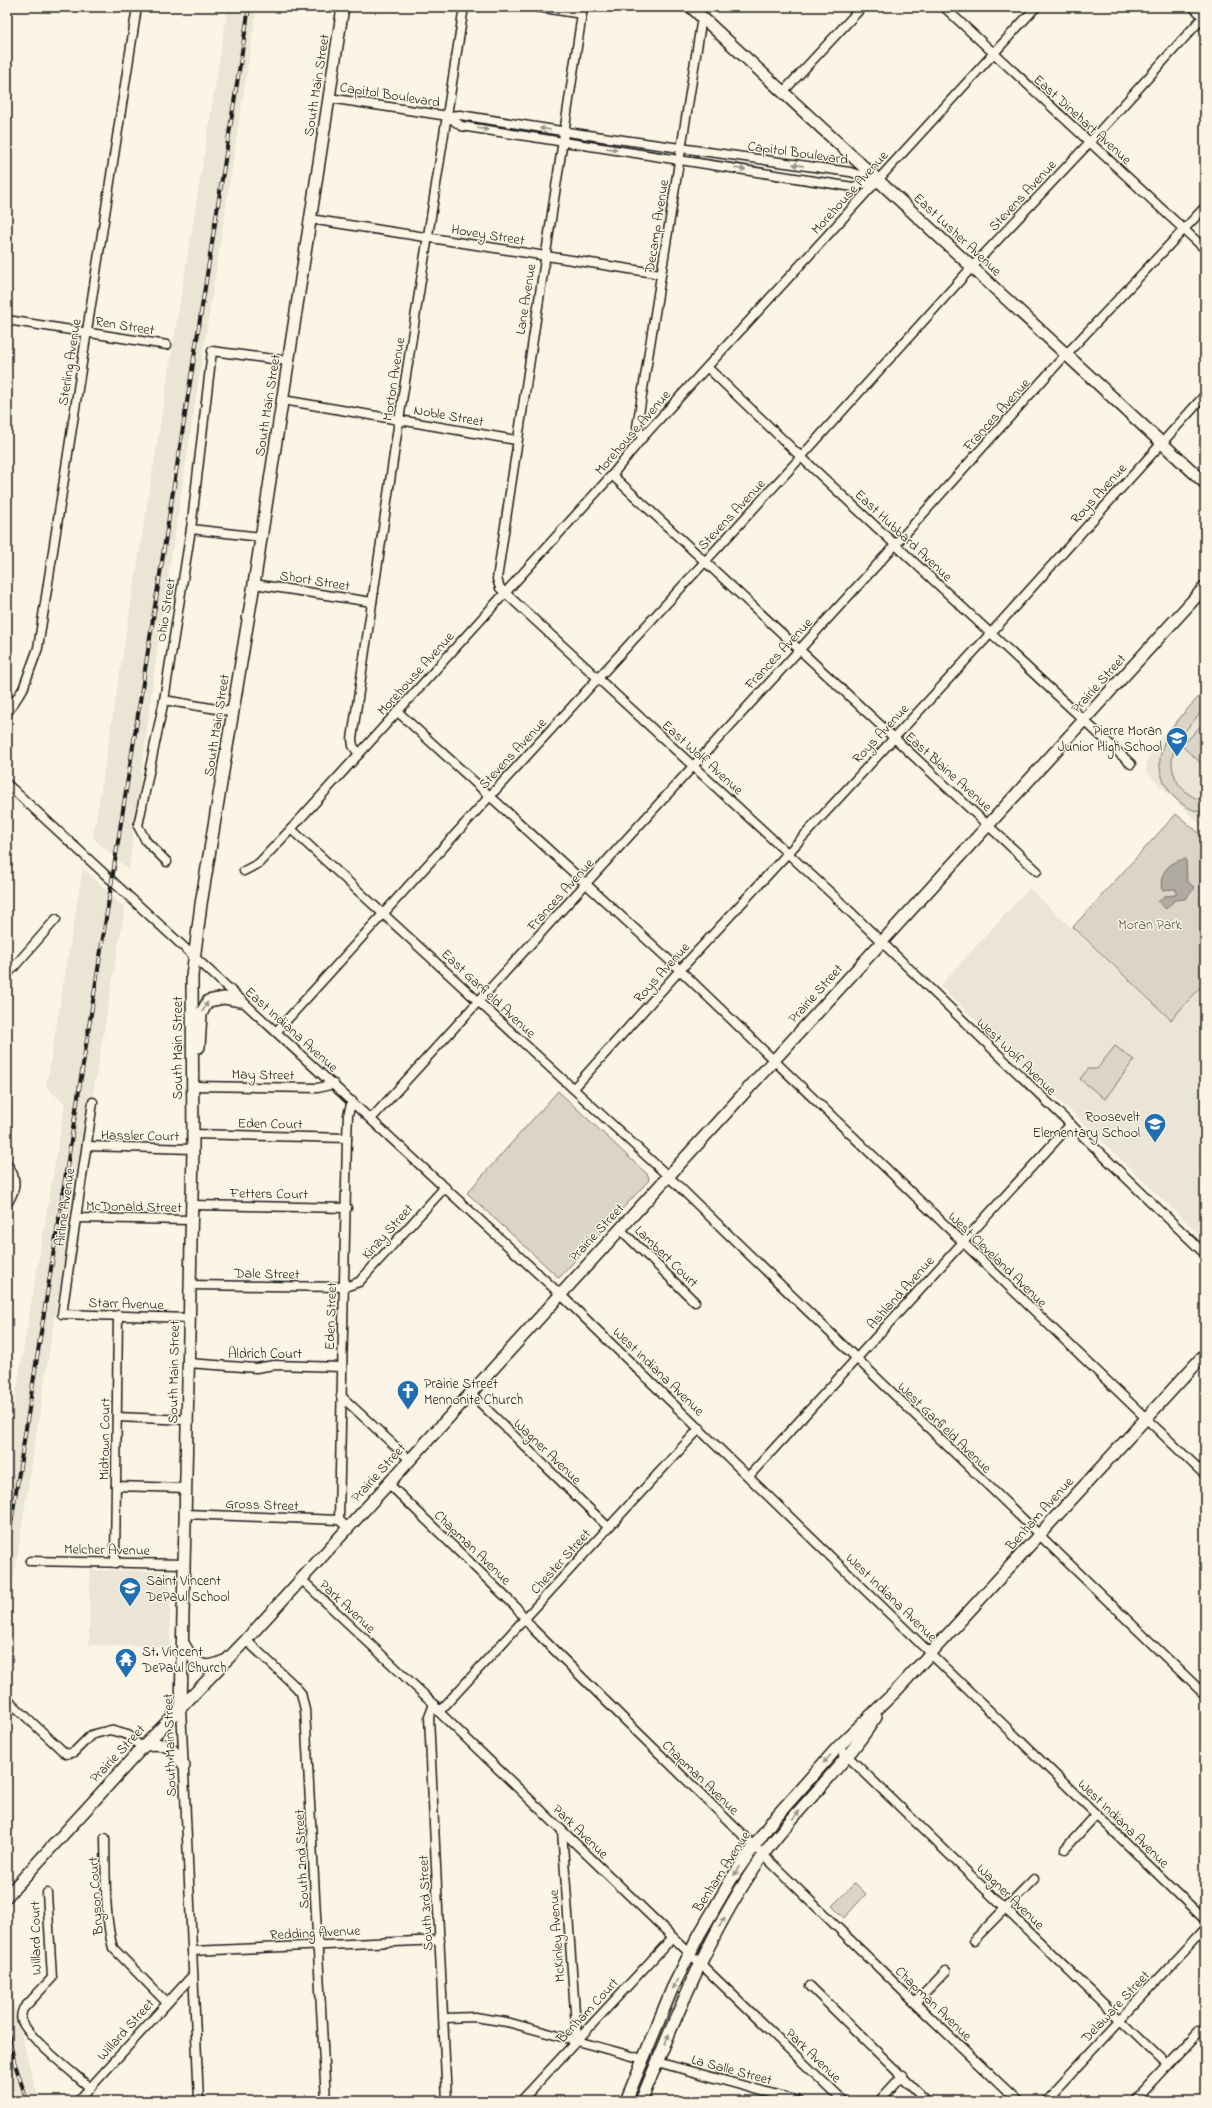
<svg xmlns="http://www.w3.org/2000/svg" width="1212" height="2108" viewBox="0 0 1212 2108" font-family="'Indie Flower',sans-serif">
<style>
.built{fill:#ebe5d6}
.green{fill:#dbd5c8;stroke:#7c7872}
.water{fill:#b0aba1;stroke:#75726c}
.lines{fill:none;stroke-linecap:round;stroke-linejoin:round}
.minor-casing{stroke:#1c1c1c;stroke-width:11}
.major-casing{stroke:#1c1c1c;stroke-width:14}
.minor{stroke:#fcf5e5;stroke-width:8}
.major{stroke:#fcf5e5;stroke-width:11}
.rail-casing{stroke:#1c1c1c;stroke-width:4}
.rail{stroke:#fcf5e5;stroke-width:2.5;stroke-dasharray:8;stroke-linecap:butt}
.oneway{fill:#97938b}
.labels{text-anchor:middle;stroke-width:3;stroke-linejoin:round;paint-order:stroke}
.street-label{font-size:14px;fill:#1c1c1c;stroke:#fcf5e5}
.poi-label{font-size:14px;fill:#1c1c1c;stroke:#fcf5e5;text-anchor:start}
.park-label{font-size:14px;fill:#555450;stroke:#fcf5e5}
</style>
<rect width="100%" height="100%" fill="#fcf5e5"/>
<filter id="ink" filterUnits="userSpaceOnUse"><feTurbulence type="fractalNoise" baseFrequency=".025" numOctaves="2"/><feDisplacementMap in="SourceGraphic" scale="8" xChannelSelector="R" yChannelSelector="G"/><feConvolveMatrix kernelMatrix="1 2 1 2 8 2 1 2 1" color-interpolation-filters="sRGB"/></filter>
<g filter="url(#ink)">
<!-- built -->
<g class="built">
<path d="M228,7H257L160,629L129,870L93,838Z"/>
<path d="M1205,689V829L1146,772L1147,759L1150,756L1149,750Z"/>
<path d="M83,868L125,908L54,1321L7,1622V1446L65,1104L46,1087Z"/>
<path d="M1029,888L1170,1020L1205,982V1237L1203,1238L940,986Z"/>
<path d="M90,1570L170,1571V1647L89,1645Z"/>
<path d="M7,1970L10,1992L39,2101H17L7,2071Z"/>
</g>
<!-- green -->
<g class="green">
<path d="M1205,690V708C1186,730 1160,752 1178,783C1184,792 1194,799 1205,801V813C1190,811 1176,802 1168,789C1143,750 1181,717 1205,690Z"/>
<path d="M1205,721V767L1182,746Z"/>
<path d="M1176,814L1205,838V982L1171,1020L1073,927Z"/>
<path d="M1115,1046L1134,1060L1105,1099L1080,1079L1088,1069H1097Z"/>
<path d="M558,1091L648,1175L649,1180L559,1278L467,1193Z"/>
<path d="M855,1883L866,1894L844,1918L832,1906Z"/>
</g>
<!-- water -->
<path class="water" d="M1186,859L1187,881L1195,888L1185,899L1175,900L1166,909L1158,902L1164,896L1176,895V889L1162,890C1158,873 1170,861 1186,859Z"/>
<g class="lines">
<!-- minor casing -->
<g class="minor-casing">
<g id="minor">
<path d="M537,7L582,14"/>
<path d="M583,7L497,579L500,588L513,600L834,896L1205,1254"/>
<path d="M944,7L1205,249"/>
<path d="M1193,7L1205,18"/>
<path d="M783,92L862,7"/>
<path d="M329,98L448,116L460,115L574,133L850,172L877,180"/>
<path d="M448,116L461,126L853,187L877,180"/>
<path d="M310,219L661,274"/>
<path d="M7,320L167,345"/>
<path d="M707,367L801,457L1131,764"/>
<path d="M283,400L516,440"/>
<path d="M643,437L637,427L702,17"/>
<path d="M612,475L1037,871"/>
<path d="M191,529L261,537"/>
<path d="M254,584L372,602"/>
<path d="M164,700L234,712"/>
<path d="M398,712L680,970L1205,1475"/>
<path d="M7,713L23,689L38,648L137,7"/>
<path d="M359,754L353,746L352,739L399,420L464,7"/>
<path d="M7,784L560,1294L1205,1920"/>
<path d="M291,829L668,1176L1205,1695"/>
<path d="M167,862L146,841L138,826L164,700L191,529L212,351L288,361"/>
<path d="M244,871L259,863L291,829L612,475L643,437L1036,7"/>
<path d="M7,975L56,919"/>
<path d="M276,1032L490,796L801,457L972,267L1089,143L1205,15"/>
<path d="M192,1086L318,1088L334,1084"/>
<path d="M574,1088L680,970L991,633L1205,395"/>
<path d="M93,1102L62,1314L189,1318"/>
<path d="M371,1119L896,544L1059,362L1205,207"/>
<path d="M193,1134L347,1138"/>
<path d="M87,1146L193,1149"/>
<path d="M7,1164C18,1178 16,1190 7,1204"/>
<path d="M192,1205L347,1208"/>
<path d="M76,1218L191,1220"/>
<path d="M620,1229L695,1302"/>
<path d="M190,1285L345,1287L359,1282L445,1187"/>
<path d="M188,1363L256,1368L274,1365L341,1367"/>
<path d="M470,1393L608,1527"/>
<path d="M341,1396L410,1460"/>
<path d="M117,1417L187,1420"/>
<path d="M749,1476L1071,1124"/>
<path d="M388,1483L516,1607L533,1629L626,1721L915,2003L1018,2101"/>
<path d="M116,1486L186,1488"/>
<path d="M185,1514L339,1520"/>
<path d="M348,1528L339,1520L347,1138L348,1115L352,1101"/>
<path d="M30,1561L184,1564"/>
<path d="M115,1563L118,1315"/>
<path d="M301,1579L434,1704L439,1712L843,2101"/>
<path d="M246,1640L295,1686L301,1693L305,1710L326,2101"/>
<path d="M7,1699L66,1754L74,1752L91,1735L110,1730L128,1735L142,1748"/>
<path d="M434,1704L429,1717L447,2101"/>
<path d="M181,1707L199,2101"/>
<path d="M439,1712L700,1428"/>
<path d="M838,1747L1167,2065"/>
<path d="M562,1831L577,2040"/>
<path d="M105,1838C106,1871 104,1917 113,1948L167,2003"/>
<path d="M1065,1849L1096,1815"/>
<path d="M47,1893L52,1978L23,2009C22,2013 20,2016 22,2021C28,2038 75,2074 90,2088"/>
<path d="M974,1940L1034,1879"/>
<path d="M192,1951L440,1940"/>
<path d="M810,1986L927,2101"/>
<path d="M915,2003L946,1971"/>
<path d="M444,2018L475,2017L507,2022L643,2059"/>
<path d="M657,2062L799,2101"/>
<path d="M78,2101L193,1975"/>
<path d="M521,2101L673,1937"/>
<path d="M879,2101L903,2075"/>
<path d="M1045,2101L1205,1929"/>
<path d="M1134,2101L1198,2032"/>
</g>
</g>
<!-- major casing -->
<g class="major-casing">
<g id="major">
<path d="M691,7L1205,483"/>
<path d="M199,1047L201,1014L208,1001L224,998L241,1001"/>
<path d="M183,1643C194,1663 201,1672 224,1661"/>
<path d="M181,1707L193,1149L192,976L201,904L254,584L343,7"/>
<path d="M145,1745C167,1742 173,1747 184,1766"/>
<path d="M7,1896L142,1748L246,1640L1205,587"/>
<path d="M626,2101L672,1989L699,1935L732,1878L772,1821L838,1747L895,1692L1205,1354"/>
<path d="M641,2101C676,2017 710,1930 763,1855C788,1820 820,1790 847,1756C858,1744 867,1730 876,1717"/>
</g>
</g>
<!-- minor -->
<use href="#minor" class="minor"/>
<!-- major -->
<use href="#major" class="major"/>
<!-- rail casing -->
<g class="rail-casing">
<g id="rail">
<path d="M7,1549L249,7"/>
<path d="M7,2027L14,2061L27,2101"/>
</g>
</g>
<!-- rail -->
<use href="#rail" class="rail"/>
</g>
<!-- one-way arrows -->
<defs><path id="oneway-solid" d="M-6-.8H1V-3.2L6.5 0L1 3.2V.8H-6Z"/></defs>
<g class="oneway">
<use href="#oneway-solid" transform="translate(483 129) rotate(9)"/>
<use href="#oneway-solid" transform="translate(545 129) rotate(-171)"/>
<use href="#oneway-solid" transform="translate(612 149) rotate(9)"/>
<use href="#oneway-solid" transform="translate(798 165) rotate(-172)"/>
<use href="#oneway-solid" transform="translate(740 169) rotate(9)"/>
<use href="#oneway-solid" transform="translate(205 1007) rotate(-61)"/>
<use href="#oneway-solid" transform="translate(827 1759) rotate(132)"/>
<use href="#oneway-solid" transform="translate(796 1815) rotate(-50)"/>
<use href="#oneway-solid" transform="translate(737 1871) rotate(124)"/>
<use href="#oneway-solid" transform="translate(722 1922) rotate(-61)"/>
<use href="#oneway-solid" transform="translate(675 1984) rotate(115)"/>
<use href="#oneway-solid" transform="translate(667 2039) rotate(-67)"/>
</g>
</g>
<!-- icons -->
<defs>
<g id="school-pin" transform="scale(1.15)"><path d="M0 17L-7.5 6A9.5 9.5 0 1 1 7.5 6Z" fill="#1f6fb2" stroke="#fcf5e5"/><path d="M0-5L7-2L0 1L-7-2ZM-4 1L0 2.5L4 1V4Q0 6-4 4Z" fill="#fff"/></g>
<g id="church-pin" transform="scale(1.15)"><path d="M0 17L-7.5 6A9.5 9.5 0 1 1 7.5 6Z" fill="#1f6fb2" stroke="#fcf5e5"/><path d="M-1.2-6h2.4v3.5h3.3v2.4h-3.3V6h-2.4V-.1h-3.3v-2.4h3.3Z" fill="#fff"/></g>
<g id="temple-pin" transform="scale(1.15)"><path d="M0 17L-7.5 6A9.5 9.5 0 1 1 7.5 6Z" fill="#1f6fb2" stroke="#fcf5e5"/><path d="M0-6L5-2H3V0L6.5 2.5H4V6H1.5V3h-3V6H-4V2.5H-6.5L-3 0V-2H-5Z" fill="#fff"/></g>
</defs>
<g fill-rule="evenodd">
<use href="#school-pin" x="1177" y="738"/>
<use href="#school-pin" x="1155" y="1124"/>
<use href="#church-pin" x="408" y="1391"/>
<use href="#school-pin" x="130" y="1588"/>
<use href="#temple-pin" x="126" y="1659"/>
</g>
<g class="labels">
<!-- street labels -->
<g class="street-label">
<text transform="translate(316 85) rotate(-81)" y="5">South Main Street</text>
<text transform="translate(390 94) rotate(9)" y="5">Capitol Boulevard</text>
<text transform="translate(1083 119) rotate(42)" y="5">East Dinehart Avenue</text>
<text transform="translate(798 152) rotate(8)" y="5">Capitol Boulevard</text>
<text transform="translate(849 192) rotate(-48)" y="5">Morehouse Avenue</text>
<text transform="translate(1022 195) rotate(-47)" y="5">Stevens Avenue</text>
<text transform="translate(656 226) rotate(-81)" y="5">Decamp Avenue</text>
<text transform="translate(488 234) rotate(9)" y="5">Hovey Street</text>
<text transform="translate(958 234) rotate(43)" y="5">East Lusher Avenue</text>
<text transform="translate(525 299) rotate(-81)" y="5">Lane Avenue</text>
<text transform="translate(125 325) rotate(9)" y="5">Ren Street</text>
<text transform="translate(69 362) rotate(-81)" y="5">Sterling Avenue</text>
<text transform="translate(393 379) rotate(-81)" y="5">Morton Avenue</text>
<text transform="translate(267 405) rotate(-81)" y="5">South Main Street</text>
<text transform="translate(996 414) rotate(-48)" y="5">Frances Avenue</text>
<text transform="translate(449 415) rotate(10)" y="5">Noble Street</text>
<text transform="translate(632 432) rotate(-49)" y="5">Morehouse Avenue</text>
<text transform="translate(1098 493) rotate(-48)" y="5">Roys Avenue</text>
<text transform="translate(731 514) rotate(-47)" y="5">Stevens Avenue</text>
<text transform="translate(904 535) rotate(43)" y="5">East Hubbard Avenue</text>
<text transform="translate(315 580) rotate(9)" y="5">Short Street</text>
<text transform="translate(165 610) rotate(-81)" y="5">Ohio Street</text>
<text transform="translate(778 653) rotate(-47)" y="5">Frances Avenue</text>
<text transform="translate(415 673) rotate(-48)" y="5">Morehouse Avenue</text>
<text transform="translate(1098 683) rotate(-48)" y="5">Prairie Street</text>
<text transform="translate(216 725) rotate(-81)" y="5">South Main Street</text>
<text transform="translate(880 733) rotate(-47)" y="5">Roys Avenue</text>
<text transform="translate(512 753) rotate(-47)" y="5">Stevens Avenue</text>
<text transform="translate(703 757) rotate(42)" y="5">East Wolf Avenue</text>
<text transform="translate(949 771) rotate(42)" y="5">East Blaine Avenue</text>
<text transform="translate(560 894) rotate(-48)" y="5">Frances Avenue</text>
<text transform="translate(661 972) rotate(-48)" y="5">Roys Avenue</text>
<text transform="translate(489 993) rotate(43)" y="5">East Garfield Avenue</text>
<text transform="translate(815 993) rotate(-48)" y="5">Prairie Street</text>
<text transform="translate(292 1029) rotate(42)" y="5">East Indiana Avenue</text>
<text transform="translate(177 1048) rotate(-90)" y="5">South Main Street</text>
<text transform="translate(1017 1056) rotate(44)" y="5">West Wolf Avenue</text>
<text transform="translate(263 1074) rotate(1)" y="5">May Street</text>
<text transform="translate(270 1123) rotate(1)" y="5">Eden Court</text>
<text transform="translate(140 1135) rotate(1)" y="5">Hassler Court</text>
<text transform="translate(269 1193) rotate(1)" y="5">Fetters Court</text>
<text transform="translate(134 1206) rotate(1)" y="5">McDonald Street</text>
<text transform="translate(64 1207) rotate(-82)" y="5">Airline Avenue</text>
<text transform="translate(387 1231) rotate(-48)" y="5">Kinzy Street</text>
<text transform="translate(596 1232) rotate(-47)" y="5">Prairie Street</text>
<text transform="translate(667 1256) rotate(44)" y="5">Lambert Court</text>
<text transform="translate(998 1259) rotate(44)" y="5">West Cleveland Avenue</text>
<text transform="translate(267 1273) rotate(1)" y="5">Dale Street</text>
<text transform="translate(900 1292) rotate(-48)" y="5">Ashland Avenue</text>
<text transform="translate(126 1303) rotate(2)" y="5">Starr Avenue</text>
<text transform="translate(330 1316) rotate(-88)" y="5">Eden Street</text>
<text x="265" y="1358">Aldrich Court</text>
<text transform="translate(659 1371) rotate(44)" y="5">West Indiana Avenue</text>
<text transform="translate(173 1372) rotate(-89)" y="5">South Main Street</text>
<text transform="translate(945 1427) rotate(44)" y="5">West Garfield Avenue</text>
<text transform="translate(104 1439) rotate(-89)" y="5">Midtown Court</text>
<text transform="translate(548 1451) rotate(44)" y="5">Wagner Avenue</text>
<text transform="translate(378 1472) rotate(-48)" y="5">Prairie Street</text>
<text transform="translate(262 1504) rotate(2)" y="5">Gross Street</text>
<text transform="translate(1039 1513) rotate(-48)" y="5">Benham Avenue</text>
<text transform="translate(473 1547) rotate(44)" y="5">Chapman Avenue</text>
<text transform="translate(107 1549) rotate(1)" y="5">Melcher Avenue</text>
<text transform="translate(560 1561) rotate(-48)" y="5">Chester Street</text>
<text transform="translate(892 1597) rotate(44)" y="5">West Indiana Avenue</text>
<text transform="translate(348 1606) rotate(43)" y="5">Park Avenue</text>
<text transform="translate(169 1745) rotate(-92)" y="5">South Main Street</text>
<text transform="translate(117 1753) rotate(-47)" y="5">Prairie Street</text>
<text transform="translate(701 1777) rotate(44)" y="5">Chapman Avenue</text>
<text transform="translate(1124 1823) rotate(44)" y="5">West Indiana Avenue</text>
<text transform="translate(581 1831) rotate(44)" y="5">Park Avenue</text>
<text transform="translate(301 1859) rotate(-93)" y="5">South 2nd Street</text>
<text transform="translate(721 1871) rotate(-57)" y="5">Benham Avenue</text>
<text transform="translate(95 1896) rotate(-94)" y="5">Bryson Court</text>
<text transform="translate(1011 1896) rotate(44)" y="5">Wagner Avenue</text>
<text transform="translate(425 1903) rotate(-93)" y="5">South 3rd Street</text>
<text transform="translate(315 1932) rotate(-3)" y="5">Redding Avenue</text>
<text transform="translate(556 1936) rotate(-94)" y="5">McKinley Avenue</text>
<text transform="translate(35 1938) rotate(-91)" y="5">Willard Court</text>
<text transform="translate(934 2003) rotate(44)" y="5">Chapman Avenue</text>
<text transform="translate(1115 2006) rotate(-47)" y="5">Delaware Street</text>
<text transform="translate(587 2010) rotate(-47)" y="5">Benham Court</text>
<text transform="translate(125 2029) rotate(-48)" y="5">Willard Street</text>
<text transform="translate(814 2055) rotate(44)" y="5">Park Avenue</text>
<text transform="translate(732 2069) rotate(15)" y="5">La Salle Street</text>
</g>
<!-- poi labels -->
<g class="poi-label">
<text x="1162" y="735" text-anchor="end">Pierre Moran<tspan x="1162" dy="16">Junior High School</tspan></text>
<text x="1140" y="1121" text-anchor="end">Roosevelt<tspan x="1140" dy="16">Elementary School</tspan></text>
<text x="424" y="1388">Prairie Street<tspan x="424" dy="16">Mennonite Church</tspan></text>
<text x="146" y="1585">Saint Vincent<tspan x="146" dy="16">DePaul School</tspan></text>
<text x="142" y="1656">St. Vincent<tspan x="142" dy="16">DePaul Church</tspan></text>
</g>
<!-- park labels -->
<g class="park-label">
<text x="1150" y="929">Moran Park</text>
</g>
</g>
<!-- margin -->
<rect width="1212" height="2108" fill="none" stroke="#fcf5e5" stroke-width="24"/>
<rect x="12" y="12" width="1188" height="2084" fill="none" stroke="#1c1c1c" stroke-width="1.5" filter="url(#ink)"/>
</svg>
